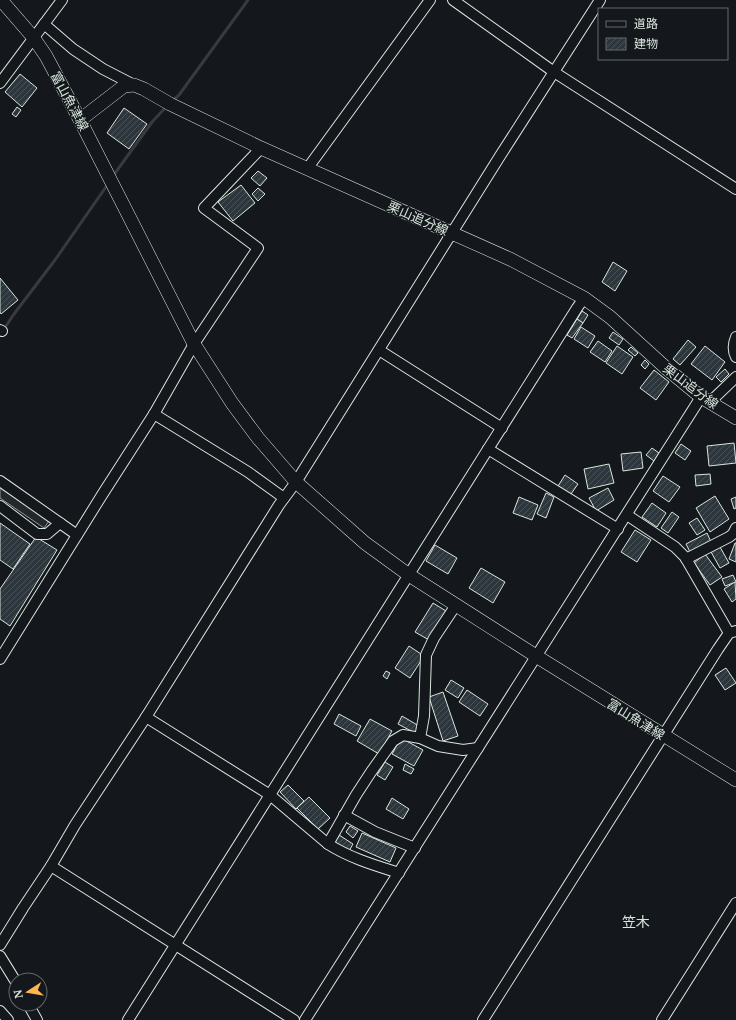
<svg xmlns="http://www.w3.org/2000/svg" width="736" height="1020" viewBox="0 0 736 1020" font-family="'Noto Serif','Noto Sans JP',serif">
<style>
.parking{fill:#24282b;stroke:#939e99}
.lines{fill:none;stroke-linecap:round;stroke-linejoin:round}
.stream{stroke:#363b3e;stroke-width:3}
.building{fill:url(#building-hatch);stroke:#d8e6dc}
.minor-casing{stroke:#d8e6dc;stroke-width:12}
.major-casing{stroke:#d8e6dc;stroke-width:14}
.minor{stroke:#14181c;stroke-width:10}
.major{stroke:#14181c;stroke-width:13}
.labels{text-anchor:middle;stroke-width:3;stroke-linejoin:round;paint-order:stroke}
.street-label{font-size:13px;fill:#d8e6dc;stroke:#14181c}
.neighbourhood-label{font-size:14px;fill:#d8e6dc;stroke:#14181c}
</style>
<defs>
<pattern id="building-hatch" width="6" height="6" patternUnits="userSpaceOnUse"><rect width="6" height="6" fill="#2c363c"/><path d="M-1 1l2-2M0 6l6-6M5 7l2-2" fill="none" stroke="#4a5358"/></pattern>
</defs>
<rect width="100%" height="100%" fill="#14181c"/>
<!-- parking -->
<path class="parking" d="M0,488L49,521L44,528L0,498Z"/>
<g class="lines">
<!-- stream -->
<g class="stream">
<path d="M172,101L179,95L248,0"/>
<path d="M113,176L152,122L167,106"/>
<path d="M4,329L14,314L55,260L108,184"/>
</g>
</g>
<!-- building -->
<g class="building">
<path d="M20,74L37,88L22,107L5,92Z"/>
<path d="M17,107L21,110L16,117L12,114Z"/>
<path d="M124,108L147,124L129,149L107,133Z"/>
<path d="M258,171L267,178L260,186L251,178Z"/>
<path d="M241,185L255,203L233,221L218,202Z"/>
<path d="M258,188L265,194L258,201L252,194Z"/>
<path d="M613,262L627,271L615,291L602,282Z"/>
<path d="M0,278L18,300L1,314L0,312Z"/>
<path d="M582,311L588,315L583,323L577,319Z"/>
<path d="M577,319L583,323L572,338L567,335Z"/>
<path d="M581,327L595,336L588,348L574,339Z"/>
<path d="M613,332L623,339L619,345L609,338Z"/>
<path d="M688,340L696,347L680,365L673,359Z"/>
<path d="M598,341L612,351L605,362L590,352Z"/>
<path d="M617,346L633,357L622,374L606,363Z"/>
<path d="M705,346L725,362L712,380L691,364Z"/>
<path d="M631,347L638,353L635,356L628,350Z"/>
<path d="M645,360L649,364L645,369L641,365Z"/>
<path d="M725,369L729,374L721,382L716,377Z"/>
<path d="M654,370L669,382L656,400L640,388Z"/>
<path d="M734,443L736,463L709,466L707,446Z"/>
<path d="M681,444L691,451L685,460L675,453Z"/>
<path d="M652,448L659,453L654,461L646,455Z"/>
<path d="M641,452L643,468L623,471L621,454Z"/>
<path d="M609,464L614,483L588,489L584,469Z"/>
<path d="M710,474L711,484L696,486L695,475Z"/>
<path d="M565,475L578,484L571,494L558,486Z"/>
<path d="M663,476L680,487L669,502L653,491Z"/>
<path d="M608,488L614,500L596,511L589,498Z"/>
<path d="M546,493L554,497L546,518L537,514Z"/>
<path d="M715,496L729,519L710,532L696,508Z"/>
<path d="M519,497L538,505L532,520L513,513Z"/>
<path d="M736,497V508L734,509L731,499Z"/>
<path d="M652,503L666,513L657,527L642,517Z"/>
<path d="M672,512L679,517L668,533L661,528Z"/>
<path d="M697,518L705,530L697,535L689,523Z"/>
<path d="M0,523L30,544L13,569L0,560Z"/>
<path d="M635,530L651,540L637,562L621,552Z"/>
<path d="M707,533L711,542L690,552L686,544Z"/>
<path d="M36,537L57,550L10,626L0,619V589Z"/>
<path d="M735,543H736V562L729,559Z"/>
<path d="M435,545L457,558L448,574L426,561Z"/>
<path d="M720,547L729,563L720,568L711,552Z"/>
<path d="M705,554L722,577L710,585L694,563Z"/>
<path d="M481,568L505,582L493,603L469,588Z"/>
<path d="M733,575L736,582L725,586L722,579Z"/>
<path d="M735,582L736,599L732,602L724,589Z"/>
<path d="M433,603L446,611L429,640L415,632Z"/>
<path d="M409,646L424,656L410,678L395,668Z"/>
<path d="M726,668L736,683L725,690L715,675Z"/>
<path d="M386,671L390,673L387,679L383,676Z"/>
<path d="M451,680L464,688L458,698L445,690Z"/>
<path d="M467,690L488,704L480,716L459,702Z"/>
<path d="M443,692L458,736L443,741L429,697Z"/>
<path d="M339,714L361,726L356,736L334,724Z"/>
<path d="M402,716L419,726L415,733L398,724Z"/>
<path d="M370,719L392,731L379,754L357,741Z"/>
<path d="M401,738L423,750L414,766L392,754Z"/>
<path d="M385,762L393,767L385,780L377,775Z"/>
<path d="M405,764L414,769L411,774L403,770Z"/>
<path d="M288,785L304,801L296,809L280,792Z"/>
<path d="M309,797L330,818L318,829L297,808Z"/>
<path d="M392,798L409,809L403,819L386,809Z"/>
<path d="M350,826L358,831L353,838L346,832Z"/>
<path d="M362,833L396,848L390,862L356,847Z"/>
<path d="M339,835L353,844L349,851L335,842Z"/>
</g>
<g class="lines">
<!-- minor casing -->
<g class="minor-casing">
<g id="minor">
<path d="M453,0L554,72L736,189"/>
<path d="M44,24L73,49L103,69L134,85"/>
<path d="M0,83L62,0"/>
<path d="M307,169L430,0"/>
<path d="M0,330L2,331"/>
<path d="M736,337C733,344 733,351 736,357"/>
<path d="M379,350L502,428"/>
<path d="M710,402L736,377"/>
<path d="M154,414L248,472L284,498"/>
<path d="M488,449L618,529"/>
<path d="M0,481L77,535"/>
<path d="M0,506L37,534H47L60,523"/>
<path d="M627,515L675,547L685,557L729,633"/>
<path d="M686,559L729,537L733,534L736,528"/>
<path d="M0,659L102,495L154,414L194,344L258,248L204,208L261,148"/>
<path d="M146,717L270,795L328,844"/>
<path d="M420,738L424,716L426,655L434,638L456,605"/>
<path d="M344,815L375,832L415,848"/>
<path d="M51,866L294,1020"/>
<path d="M399,873C374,865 350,858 328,844L356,795L371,772L393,741L403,735L420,738L438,746L463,750L478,748"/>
<path d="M0,945L23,908L51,866L75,825L146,717L279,505L296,482L500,156L600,0"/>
<path d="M0,956L16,982"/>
<path d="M28,1004L37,1020"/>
<path d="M0,1011L8,1020"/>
<path d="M128,1020L577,308L584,298"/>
<path d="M305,1020L701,397"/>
<path d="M483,1020L718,649L729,633L736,631"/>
<path d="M662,1020L736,903"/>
</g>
</g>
<!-- major casing -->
<g class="major-casing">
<g id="major">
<path d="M1,0L33,37L46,56L80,120L194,344L232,403L258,438L296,482L365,543L409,575L536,656L736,780"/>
<path d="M80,120L124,86L134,85L144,89L170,104L261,148L510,259L584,298L610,317L666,368L701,397L736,418"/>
</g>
</g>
<!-- minor -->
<use href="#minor" class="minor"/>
<!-- major -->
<use href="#major" class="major"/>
</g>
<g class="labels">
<!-- street labels -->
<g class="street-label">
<text transform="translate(70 101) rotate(62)" y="5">富山魚津線</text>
<text transform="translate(418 218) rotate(24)" y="5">栗山追分線</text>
<text transform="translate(691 386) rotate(37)" y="5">栗山追分線</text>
<text transform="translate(636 719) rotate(32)" y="5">富山魚津線</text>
</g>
<!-- neighbourhood labels -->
<g class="neighbourhood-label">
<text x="636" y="927">笠木</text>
</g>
</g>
<!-- legend -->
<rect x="598" y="8" width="130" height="52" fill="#14181c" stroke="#626a69"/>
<rect x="606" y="21" width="20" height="6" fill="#14181c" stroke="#626a69"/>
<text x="634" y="28" font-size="12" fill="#d8e6dc">道路</text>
<rect x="606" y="38" width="20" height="12" fill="url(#building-hatch)" stroke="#626a69"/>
<text x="634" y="48" font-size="12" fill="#d8e6dc">建物</text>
<!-- north arrow -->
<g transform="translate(28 992) rotate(258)"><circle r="19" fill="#14181c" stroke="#626a69"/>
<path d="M0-3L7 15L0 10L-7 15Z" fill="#ffb74d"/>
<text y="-6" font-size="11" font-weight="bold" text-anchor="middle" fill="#d8e6dc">N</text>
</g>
</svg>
